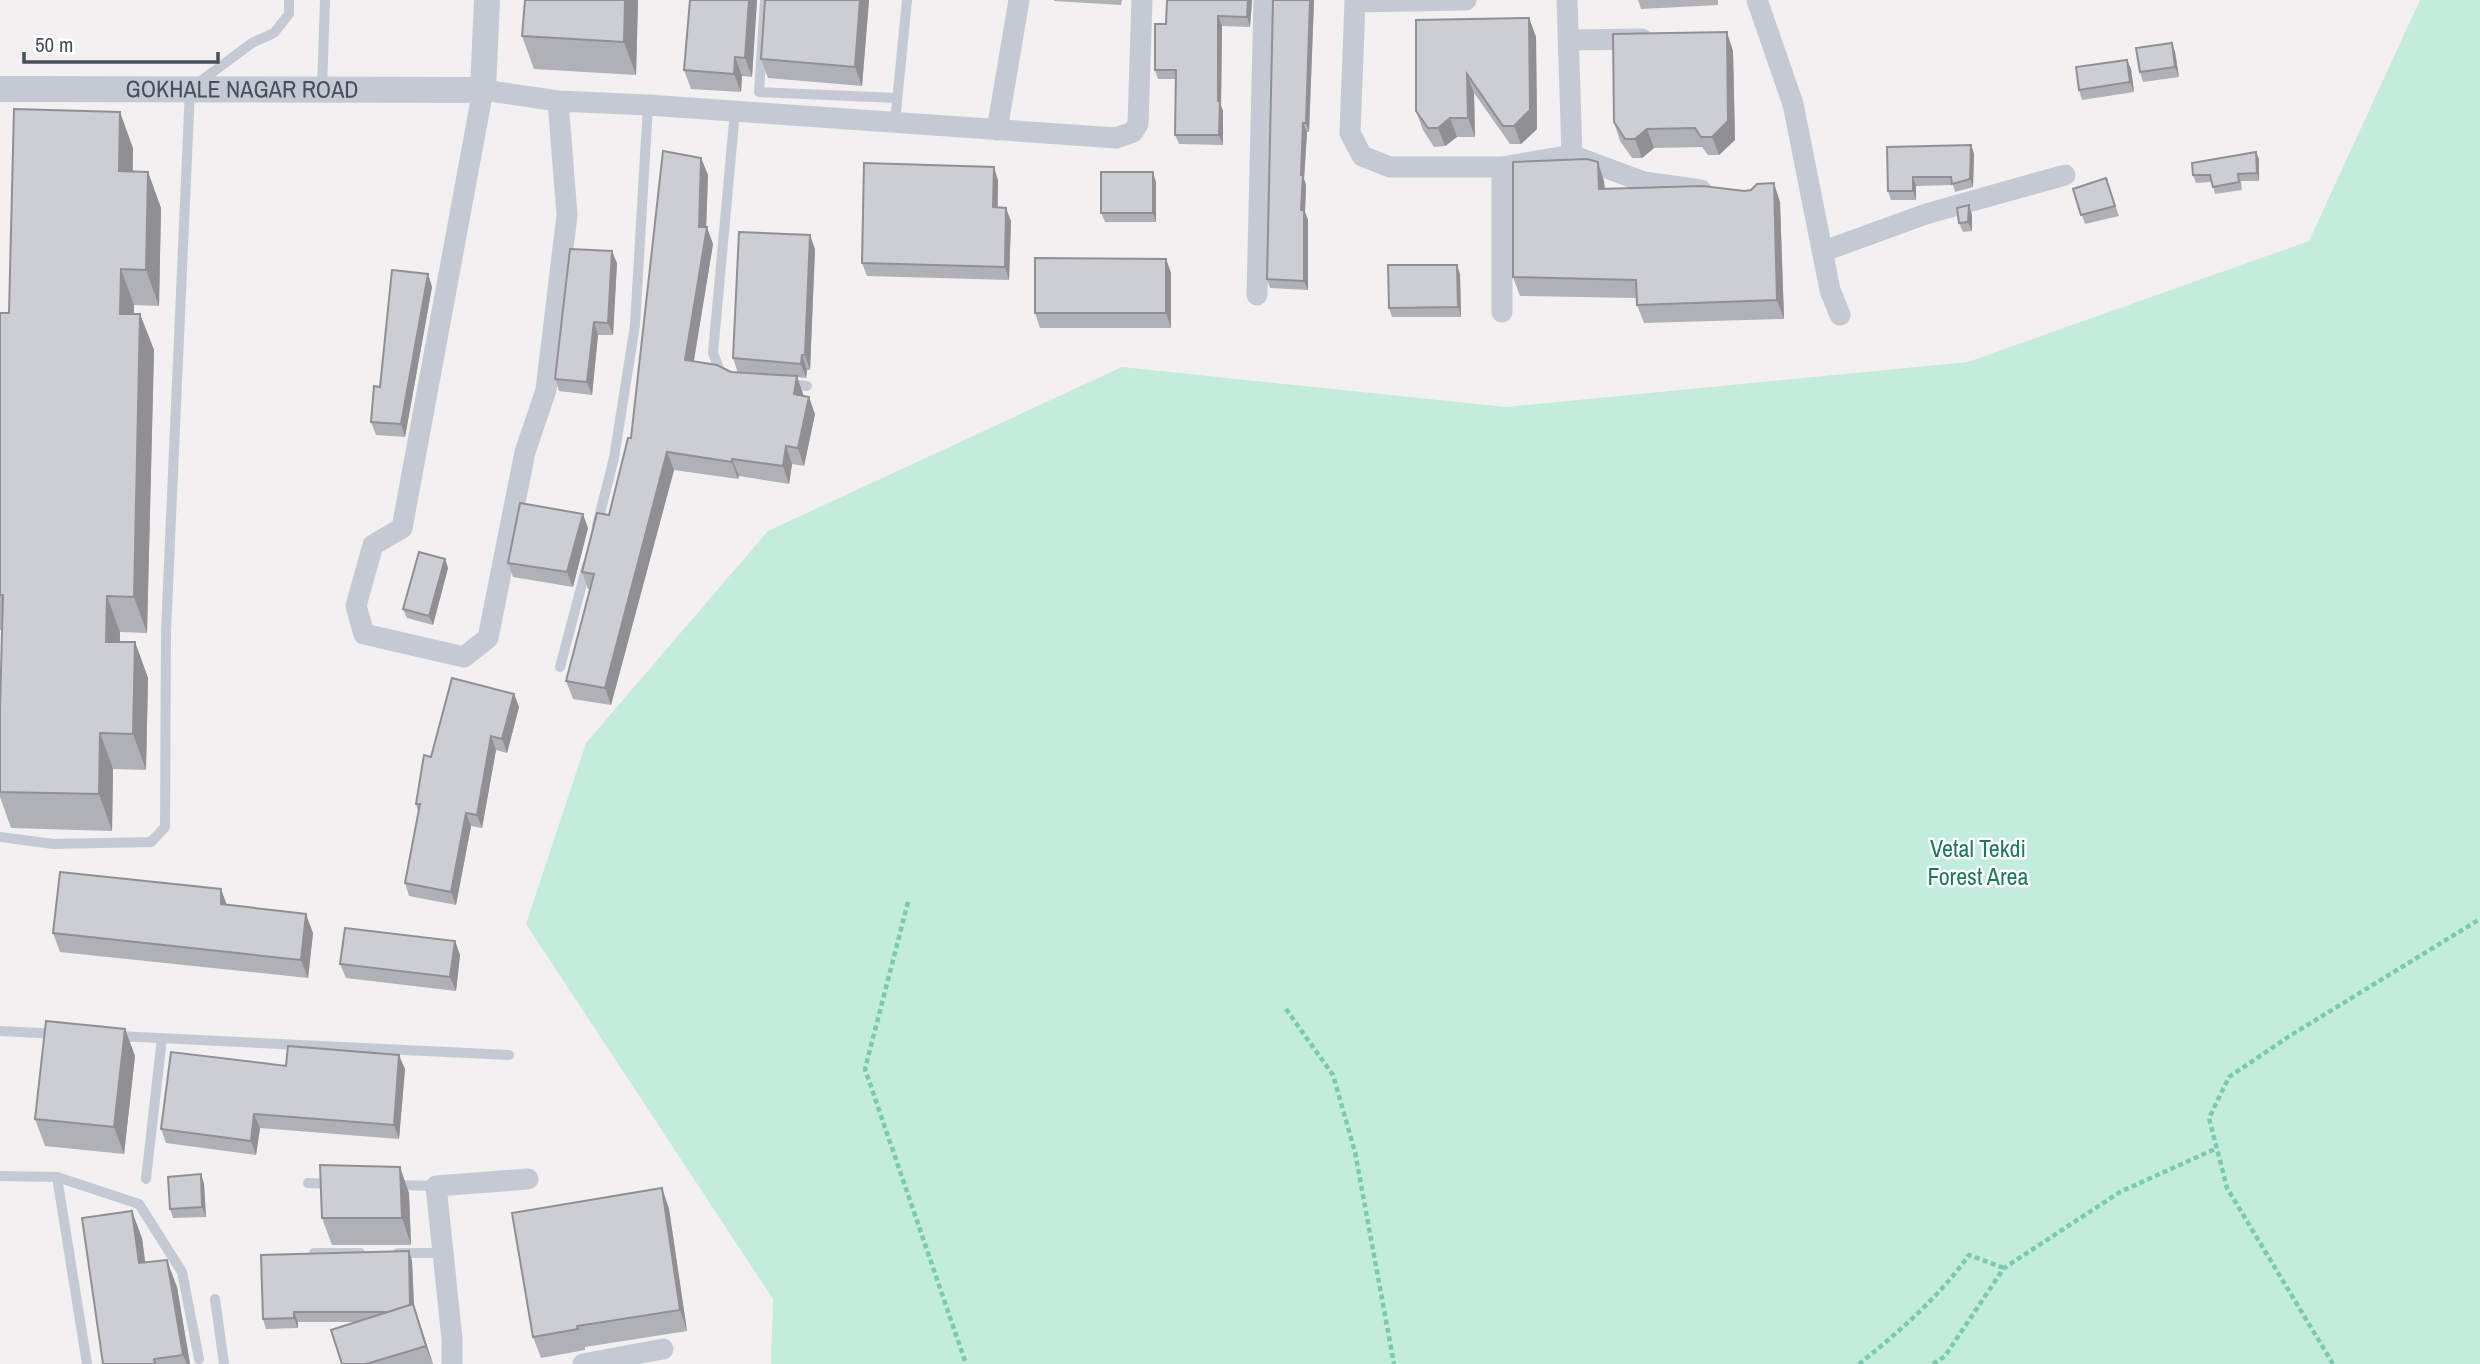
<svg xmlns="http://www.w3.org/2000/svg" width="2480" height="1364" viewBox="0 0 2480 1364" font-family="'Archivo Narrow',sans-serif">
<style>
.green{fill:#c1edda}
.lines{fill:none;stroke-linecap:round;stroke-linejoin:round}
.path{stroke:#7ac9b0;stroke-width:4.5;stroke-dasharray:5 3.5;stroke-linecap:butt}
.service{stroke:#c4c9d4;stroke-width:10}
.minor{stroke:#c4c9d4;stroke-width:21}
.tertiary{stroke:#c4c9d4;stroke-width:26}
.wall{fill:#b0b1b6}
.shaded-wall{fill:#909094}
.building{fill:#cdced4;stroke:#909094;stroke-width:2}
.labels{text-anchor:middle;stroke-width:5;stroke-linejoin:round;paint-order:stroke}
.street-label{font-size:24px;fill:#484f5c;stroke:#fff}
.park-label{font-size:24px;fill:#1c7b5c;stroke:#fff}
</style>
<rect width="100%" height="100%" fill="#f2f0f0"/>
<!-- green -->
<path class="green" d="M2420,0H2480V1364H771L773,1299L526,924L586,743L768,531L1122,367L1506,407L1968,362L2309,241Z"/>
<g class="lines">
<!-- path -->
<g class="path">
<path d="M908,902L865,1069L966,1364"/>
<path d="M1286,1009L1333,1075L1355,1152L1394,1364"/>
<path d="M1859,1364C1899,1332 1939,1297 1969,1255L2004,1268"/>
<path d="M1933,1364L1945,1356L2004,1268L2120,1192L2217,1148"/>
<path d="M2333,1364L2227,1188L2209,1118L2229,1077L2288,1037L2480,919"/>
</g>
<!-- service -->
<g class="service">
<path d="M765,0L759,92L897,98"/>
<path d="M322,88L325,0"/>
<path d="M895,122L907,0"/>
<path d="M727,375L720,371L713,353L735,111"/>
<path d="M786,384L807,386"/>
<path d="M597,525L614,458L635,325L648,105"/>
<path d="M560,667L587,565"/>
<path d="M0,837L53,844L151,842L165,827L166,631L190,89L252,43L274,33L289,14V0"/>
<path d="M0,1031L59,1034"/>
<path d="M117,1036L509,1055"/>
<path d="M0,1176L57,1177L139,1204L182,1272L199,1359"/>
<path d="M57,1177L87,1364"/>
<path d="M146,1179L162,1038"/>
<path d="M308,1183L333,1184"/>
<path d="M394,1185L436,1186"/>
<path d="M314,1253H360"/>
<path d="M398,1253H443"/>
<path d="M215,1299L224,1364"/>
</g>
<!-- minor -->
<g class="minor">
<path d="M1466,0L1355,2L1350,133L1362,156L1390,167H1502L1572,155L1567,0"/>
<path d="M1757,0L1793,104L1830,290L1840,315"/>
<path d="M1569,40L1642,39"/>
<path d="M558,101L567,215L546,390L525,452L488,638L464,657L364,634L356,606L373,545L402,528L483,90L558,101L648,105L1116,138L1133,132L1138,124L1142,0"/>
<path d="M997,130L1019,0"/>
<path d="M1574,156L1644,182L1701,190"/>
<path d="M1502,167V312"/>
<path d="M1824,251L1926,214L2065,175"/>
<path d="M1257,295L1264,0"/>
<path d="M452,1364V1339L436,1186L528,1179"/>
<path d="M583,1364L663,1349"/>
</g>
<!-- tertiary -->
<path class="tertiary" id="s1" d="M0,89L483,90L487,0"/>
</g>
<!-- wall -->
<g class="wall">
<path d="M525,0H638L636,75L534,69L522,36Z"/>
<path d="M757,0L752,77L742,76L741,92L691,89L684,70Z"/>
<path d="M765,0H869L862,86L768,78L761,59Z"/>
<path d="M1054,0H1122L1121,5L1054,1Z"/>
<path d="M1167,0H1252L1250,27L1222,26L1221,106L1223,111V145L1179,144L1175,135L1176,79H1158L1155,70L1166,24Z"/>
<path d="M1273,0H1314L1309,132H1307L1304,179L1306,185L1305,212L1308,220V290L1270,288L1267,279Z"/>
<path d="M1638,0H1718V5L1641,9Z"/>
<path d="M1529,18L1536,37L1537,129L1521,144H1510L1474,93L1475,137H1457L1445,146L1434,147L1423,130L1416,111Z"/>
<path d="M2172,43L2175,52L2179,77L2143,82L2140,72Z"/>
<path d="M1733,51L1735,140L1719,155H1708L1702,147L1654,148L1642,158H1632L1620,141L1614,122Z"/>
<path d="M2127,60L2131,69L2134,92L2082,100L2079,90Z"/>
<path d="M1971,145L1974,154L1973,187L1955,192L1953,185L1916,186V200H1891L1888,191Z"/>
<path d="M133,148V171L148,172L161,208L159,306L134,305V314H140L154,350L147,633L120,632V642H135L148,678L146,770L113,769L112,831L11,828L0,797V708L2,630H0V313H9Z"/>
<path d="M701,158L708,175L706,227L713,244L694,361L731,372L738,373L733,358L815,249L810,370H807L806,378L797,377L803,394V396L815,414L804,466L792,464L789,484L739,476L738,479L674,470L611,705L573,699L566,681L590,589H588L582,572L609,515L631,438Z"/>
<path d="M2259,159V181H2241L2242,190L2215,194L2212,182L2196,183L2193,175Z"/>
<path d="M2106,178L2119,216L2085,224L2073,189Z"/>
<path d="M998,180V207L1011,221L1009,280L867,276L862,263Z"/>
<path d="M1604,181L1605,189L1780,202L1784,319L1644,323L1637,305V298L1520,296L1513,277Z"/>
<path d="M1156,182V222H1105L1101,213Z"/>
<path d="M1969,205L1972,215V231L1963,232L1959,223Z"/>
<path d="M1166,259L1171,273V328H1040L1035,313Z"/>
<path d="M617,263L613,335H598L592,395L559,391L555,379Z"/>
<path d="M428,274L432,287L405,437L376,435L371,422Z"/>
<path d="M1460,274L1461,317H1392L1389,308Z"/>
<path d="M588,528L573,587L513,577L508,563Z"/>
<path d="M445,559L448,568L433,625L407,618L403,609Z"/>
<path d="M514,694L519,707L507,753L496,750L482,828L471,826L456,905L409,896L405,883L418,811L416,804L431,757Z"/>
<path d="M221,889L226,905L313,933L308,978L60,952L53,933Z"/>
<path d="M455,941L460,955L456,991L346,978L340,964Z"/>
<path d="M125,1029L135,1056L124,1154L45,1146L35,1119Z"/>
<path d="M286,1066L405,1069L399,1139L260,1128L256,1155L166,1143L161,1129Z"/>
<path d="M201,1174L204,1184L206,1217L173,1218L170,1209Z"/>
<path d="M662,1188L669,1209L687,1331L585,1347V1350L541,1358L533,1337Z"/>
<path d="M409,1193L411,1245H332L322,1218Z"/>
<path d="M142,1238L145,1263L177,1287L190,1364H103Z"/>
<path d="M409,1251L412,1261L414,1306L433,1364H342L358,1322H298V1328L266,1329L263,1319Z"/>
</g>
<!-- shaded-wall -->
<g class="shaded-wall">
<path d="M625,0H638L636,75L624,42Z"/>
<path d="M749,0H757L752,77L745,58Z"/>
<path d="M860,0H869L862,86L855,67Z"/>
<path d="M1248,0H1252L1250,27L1247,17Z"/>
<path d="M1310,0H1314L1309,132L1306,123Z"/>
<path d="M1218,16L1222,26L1221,106L1223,111V145L1219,135L1218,101Z"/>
<path d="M1529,18L1536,37L1537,129L1521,144L1514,126Z"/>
<path d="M1727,32L1733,51L1735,140L1719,155L1712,137Z"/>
<path d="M2172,43L2175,52L2179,77L2175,67Z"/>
<path d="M735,57L742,76L741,92L734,74Z"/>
<path d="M2127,60L2131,69L2134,92L2130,82Z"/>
<path d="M1467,74L1474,93L1475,137L1468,118Z"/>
<path d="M120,112L133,148L132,207L119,171Z"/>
<path d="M1450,118L1457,137L1445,146L1438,128Z"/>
<path d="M1303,123L1307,132L1304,179L1306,185L1305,212L1308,220V290L1304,281L1301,210V175Z"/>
<path d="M1647,129L1654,148L1642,158L1635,139Z"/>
<path d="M1971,145L1974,154L1973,187L1970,179Z"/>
<path d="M2256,152L2259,159V181L2257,173Z"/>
<path d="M701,158L708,175L706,232L707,227L713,244L691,377L685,360L699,227Z"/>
<path d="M1598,162L1604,181L1606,207L1599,189Z"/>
<path d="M994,167L998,180L997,220L993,207Z"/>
<path d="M148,172L161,208L159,306L146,270Z"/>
<path d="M1153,172L1156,182V222L1153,213Z"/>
<path d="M1913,177L1916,186V200L1913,191Z"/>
<path d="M1774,183L1780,202L1784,319L1777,300Z"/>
<path d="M1969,205L1972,215V231L1968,222Z"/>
<path d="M1006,208L1011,221L1009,280L1005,267Z"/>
<path d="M810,235L815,249L810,370L805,355Z"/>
<path d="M612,251L617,263L613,335L608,323Z"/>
<path d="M1166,259L1171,273V328L1166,313Z"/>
<path d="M1457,265L1460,274L1461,317L1458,307Z"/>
<path d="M121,269L134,305V350L120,314Z"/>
<path d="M428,274L432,287L405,437L401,424Z"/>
<path d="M140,314L154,350L147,633L134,597Z"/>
<path d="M594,322L598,335L592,395L587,382Z"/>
<path d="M802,355L807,370L806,378L801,364Z"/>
<path d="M797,376L803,394L800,412L794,394Z"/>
<path d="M809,397L815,414L804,466L798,448Z"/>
<path d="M786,446L792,464L789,484L783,466Z"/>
<path d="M667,452L674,470L611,705L605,688Z"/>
<path d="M732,459L739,476L738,479L732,462Z"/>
<path d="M583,514L588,528L573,587L567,572Z"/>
<path d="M445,559L448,568L433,625L429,616Z"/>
<path d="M107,596L120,632L119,678L106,642Z"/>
<path d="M135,642L148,678L146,770L133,734Z"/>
<path d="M514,694L519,707L507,753L502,739Z"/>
<path d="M100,733L113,769L112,831L99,794Z"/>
<path d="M491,736L496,750L482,828L477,815Z"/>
<path d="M466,813L471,826L456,905L451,892Z"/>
<path d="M221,889L228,908L221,904Z"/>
<path d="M306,914L313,933L308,978L301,960Z"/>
<path d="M455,941L460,955L456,991L450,977Z"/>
<path d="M125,1029L135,1056L124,1154L114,1127Z"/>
<path d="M399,1055L405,1069L399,1139L394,1125Z"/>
<path d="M254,1114L260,1128L256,1155L251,1141Z"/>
<path d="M400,1167L409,1193L411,1245L402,1218Z"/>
<path d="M201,1174L204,1184L206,1217L202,1207Z"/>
<path d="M662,1188L669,1209L687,1331L680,1310Z"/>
<path d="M132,1211L142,1238L149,1290L139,1263Z"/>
<path d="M409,1251L412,1261L414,1306L433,1364L410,1312Z"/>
<path d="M167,1260L177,1287L190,1364H187L183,1355Z"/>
<path d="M294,1312L298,1322V1328L294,1318Z"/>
</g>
<!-- building -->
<g class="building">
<path d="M525,0H625L624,42L522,36Z"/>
<path d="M690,0H749L745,58L735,57L734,74L684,70Z"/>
<path d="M765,0H860L855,67L761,59Z"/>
<path d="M1167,0H1248L1247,17L1218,16V101H1220L1219,135H1175L1176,70H1155V24H1166Z"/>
<path d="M1273,0H1310L1306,123H1303L1301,175H1303L1301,210H1304V281L1267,279Z"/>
<path d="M1529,18L1530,110L1514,126H1503L1467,74L1468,118H1450L1438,128H1428L1416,111V20Z"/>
<path d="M1727,32L1728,121L1712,137H1701L1695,128L1647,129L1635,139H1625L1614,122L1613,34Z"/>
<path d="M2172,43L2175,67L2140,72L2136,48Z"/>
<path d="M2127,60L2130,82L2079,90L2076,67Z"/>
<path d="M14,109L120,112L119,171L148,172L146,270L121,269L120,314H140L134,597L107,596L106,642H135L133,734L100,733L99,794L0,792V708L3,595H0V313H9Z"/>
<path d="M1971,145L1970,179L1952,184L1951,177H1913V191H1888L1887,147Z"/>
<path d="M663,151L701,158L699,227H707L685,360L717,365L731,372L797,376L794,394L809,397L798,448L786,446L783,466L732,459V462L667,452L605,688L566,681L594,574L582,572L597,513L609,515L628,438H631Z"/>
<path d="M2256,152L2257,173L2238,174L2239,182L2213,187L2210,175H2193L2192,163Z"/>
<path d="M1587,159L1598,162L1599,189L1703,186L1744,191L1751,190L1757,184L1774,183L1777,300L1637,305L1636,280L1513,277V162Z"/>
<path d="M864,163L994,167L993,207L1006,208L1005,267L862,263Z"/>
<rect x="1101" y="172" width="52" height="41"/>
<path d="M2106,178L2115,206L2081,215L2073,189Z"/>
<path d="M1969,205L1968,222L1959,223L1957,208Z"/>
<path d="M739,232L810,235L805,355H802L801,364L733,358Z"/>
<path d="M570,249L612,251L608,323L594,322L587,382L555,379Z"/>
<path d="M1035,258L1166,259V313H1035Z"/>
<path d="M1388,265H1457L1458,307L1389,308Z"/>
<path d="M392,270L428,274L401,424L371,422L374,386L380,387Z"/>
<path d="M520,503L583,514L567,572L508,563Z"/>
<path d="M419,552L445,559L429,616L403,609Z"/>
<path d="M452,678L514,694L502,739L491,736L477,815L466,813L451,892L405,883L420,804H416L424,755L431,757Z"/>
<path d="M60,872L221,889V904L306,914L301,960L53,933Z"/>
<path d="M345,928L455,941L450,977L340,964Z"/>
<path d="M46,1021L125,1029L114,1127L35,1119Z"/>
<path d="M288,1046L399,1055L394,1125L254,1114L251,1141L161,1129L171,1052L286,1066Z"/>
<path d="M320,1165L400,1167L402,1218H322Z"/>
<path d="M201,1174L202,1207L170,1209L168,1177Z"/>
<path d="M662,1188L680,1310L577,1326L578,1329L533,1337L512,1213Z"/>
<path d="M132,1211L139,1263L167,1260L183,1355L154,1359L155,1364H103L82,1218Z"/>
<path d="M409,1251L410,1305L389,1312H294V1318L263,1319L261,1255Z"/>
<path d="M413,1304L426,1346L366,1364H342L331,1330Z"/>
</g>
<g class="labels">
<!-- street labels -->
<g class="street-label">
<text dy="8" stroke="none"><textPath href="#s1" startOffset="242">GOKHALE NAGAR ROAD</textPath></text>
</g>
<!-- park labels -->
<g class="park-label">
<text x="1978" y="857">Vetal Tekdi<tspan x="1978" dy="28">Forest Area</tspan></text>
</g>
</g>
<!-- scale -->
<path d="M24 52v10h194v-10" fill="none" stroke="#484f5c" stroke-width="3.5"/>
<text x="35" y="52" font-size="21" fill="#484f5c" stroke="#ffffff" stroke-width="5" paint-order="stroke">50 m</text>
</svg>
